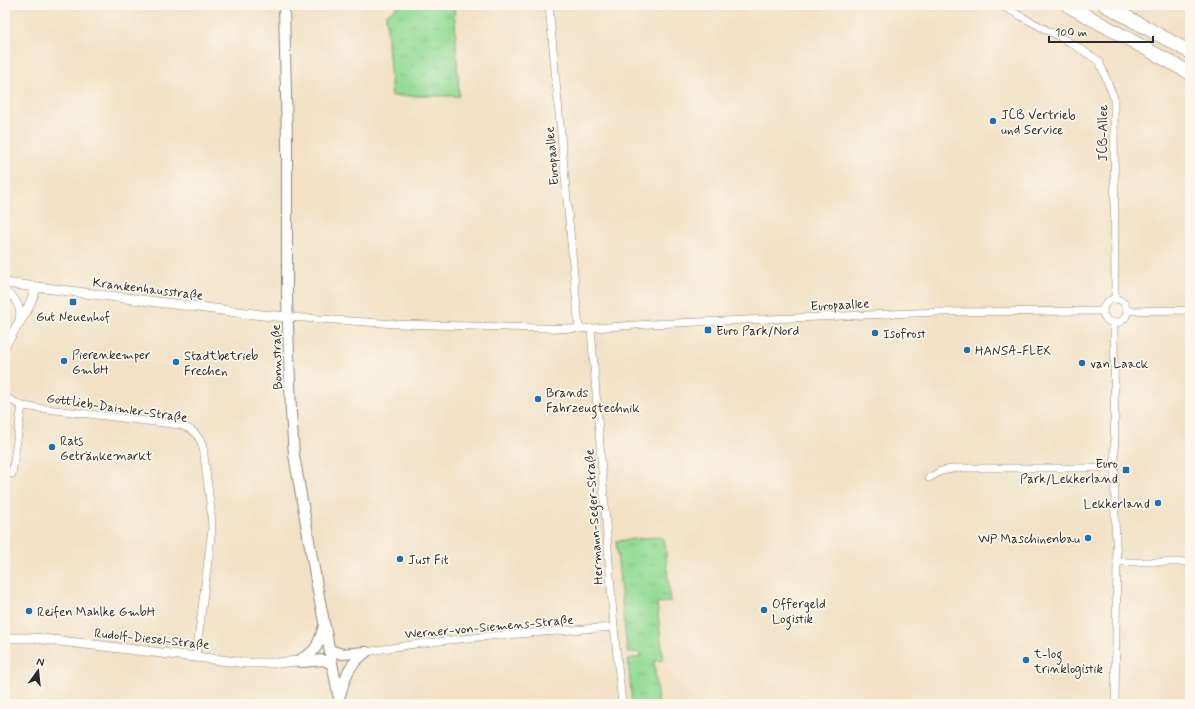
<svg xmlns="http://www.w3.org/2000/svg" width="1195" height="709" viewBox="0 0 1195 709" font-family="Mynerve,sans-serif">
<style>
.grass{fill:url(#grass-tufts);stroke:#608460}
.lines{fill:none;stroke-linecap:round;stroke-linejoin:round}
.minor-casing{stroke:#8e8678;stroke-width:8}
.tertiary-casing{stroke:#8e8678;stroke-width:10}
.secondary-casing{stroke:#8e8678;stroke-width:12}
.motorway-casing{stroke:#8e8678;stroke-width:14}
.minor{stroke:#fff;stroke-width:7}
.tertiary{stroke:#fff;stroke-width:9}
.secondary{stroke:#fff;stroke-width:10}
.motorway{stroke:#fff;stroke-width:13}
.poi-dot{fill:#1f6fb2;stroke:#fbf7ec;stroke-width:1.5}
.labels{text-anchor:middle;stroke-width:3.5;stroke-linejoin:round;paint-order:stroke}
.poi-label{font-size:13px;fill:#2b2b2b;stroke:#fbf7ec;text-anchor:start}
.street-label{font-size:13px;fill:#2b2b2b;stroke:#fbf7ec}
</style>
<defs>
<pattern id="grass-tufts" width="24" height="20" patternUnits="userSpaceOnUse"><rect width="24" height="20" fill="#94dc96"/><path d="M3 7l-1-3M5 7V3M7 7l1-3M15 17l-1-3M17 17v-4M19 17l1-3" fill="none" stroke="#80bd81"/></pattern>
</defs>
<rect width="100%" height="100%" fill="#fbf7ec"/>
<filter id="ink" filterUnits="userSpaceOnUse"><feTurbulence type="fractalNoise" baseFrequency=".025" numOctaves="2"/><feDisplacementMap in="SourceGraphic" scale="8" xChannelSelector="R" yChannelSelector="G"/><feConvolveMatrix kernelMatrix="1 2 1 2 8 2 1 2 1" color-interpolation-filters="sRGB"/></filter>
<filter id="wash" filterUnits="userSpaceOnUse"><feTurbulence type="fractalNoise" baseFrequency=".012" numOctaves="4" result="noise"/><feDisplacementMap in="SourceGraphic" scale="16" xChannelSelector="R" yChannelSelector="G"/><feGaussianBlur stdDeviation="0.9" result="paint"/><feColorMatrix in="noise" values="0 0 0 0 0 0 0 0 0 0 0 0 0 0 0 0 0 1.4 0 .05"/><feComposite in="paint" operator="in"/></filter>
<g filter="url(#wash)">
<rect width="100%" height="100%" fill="#f2e1c5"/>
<!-- grass -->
<g class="grass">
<path d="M400,5H454L459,96H392L386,15Z"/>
<path d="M5,293L12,300L6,304L11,313L5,322Z"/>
<path d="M658,537L663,539L665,544L670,602L657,603L663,660L654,661L658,704H632L628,659L640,657V652H627L616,541Z"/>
</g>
</g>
<g filter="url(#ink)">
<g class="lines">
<!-- minor casing -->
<g class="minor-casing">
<g id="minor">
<path d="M549,5L579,329"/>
<path d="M1000,5L1071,43L1099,61L1114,98L1115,299"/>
<path d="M5,292C17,298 22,307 19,321"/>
<circle cx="1115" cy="311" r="12"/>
<path d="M1127,311L1190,310"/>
<path d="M288,317L397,324L579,329L651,324L939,312L1103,311"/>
<path d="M1114,323L1115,520L1117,562L1115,704"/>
<path d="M591,328L614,627L622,704"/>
<path d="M5,397L22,406L180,425C194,430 198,434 203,447L211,511L212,529L196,656"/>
<path d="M12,474L22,406"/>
<path d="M929,478L941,471L957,468H1115"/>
<path d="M1117,562H1190"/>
<path d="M366,652C448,637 531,633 614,627"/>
</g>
</g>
<!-- tertiary casing -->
<g class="tertiary-casing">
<g id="tertiary">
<path d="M5,283L262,315L288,317"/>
<path d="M5,345L27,310L37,287"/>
<path d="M5,638H35L246,663H277L297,661"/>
</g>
</g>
<!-- secondary casing -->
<g class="secondary-casing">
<g id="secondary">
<path d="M284,5L287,141V298L291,412L294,455L317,586L340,704"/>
<path d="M330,650L342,654L366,652"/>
<path d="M297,661C317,652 318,646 324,626"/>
<path d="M301,662L323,660L332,664"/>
<path d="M340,695C347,673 347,667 366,652"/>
</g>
</g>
<!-- motorway casing -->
<g class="motorway-casing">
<g id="motorway">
<path d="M1067,5L1190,73"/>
<path d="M1105,5L1190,52"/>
</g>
</g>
<!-- minor -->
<use href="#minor" class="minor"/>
<!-- tertiary -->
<use href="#tertiary" class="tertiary"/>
<!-- secondary -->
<use href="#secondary" class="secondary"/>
<!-- motorway -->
<use href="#motorway" class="motorway"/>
</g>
</g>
<!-- markers -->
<g class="poi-dot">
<circle cx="993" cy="121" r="4"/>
<rect x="69" y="298" width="8" height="8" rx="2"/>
<rect x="704" y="326" width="8" height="8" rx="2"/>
<circle cx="875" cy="333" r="4"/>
<circle cx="967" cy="350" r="4"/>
<circle cx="64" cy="361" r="4"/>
<circle cx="176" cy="362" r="4"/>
<circle cx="1082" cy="363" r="4"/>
<circle cx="538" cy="399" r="4"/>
<circle cx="52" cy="447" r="4"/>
<rect x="1122" y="466" width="8" height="8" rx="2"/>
<circle cx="1158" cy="503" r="4"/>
<circle cx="1088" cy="538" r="4"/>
<circle cx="400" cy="559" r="4"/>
<circle cx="764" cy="610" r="4"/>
<circle cx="29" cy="611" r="4"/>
<circle cx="1026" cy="660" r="4"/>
</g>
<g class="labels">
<!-- poi labels -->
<g class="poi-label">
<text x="1001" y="119">JCB Vertrieb<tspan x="1001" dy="15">und Service</tspan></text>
<text x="73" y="321" text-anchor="middle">Gut Neuenhof</text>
<text x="716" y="335">Euro Park/Nord</text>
<text x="883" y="338">Isofrost</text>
<text x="975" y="355">HANSA-FLEX</text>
<text x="72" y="359">Pierenkemper<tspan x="72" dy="15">GmbH</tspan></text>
<text x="184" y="360">Stadtbetrieb<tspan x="184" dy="15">Frechen</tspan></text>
<text x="1090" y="368">van Laack</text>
<text x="546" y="397">Brands<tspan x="546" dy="15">Fahrzeugtechnik</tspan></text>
<text x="60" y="445">Rats<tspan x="60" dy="15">Getränkemarkt</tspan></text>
<text x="1118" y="468" text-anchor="end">Euro<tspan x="1118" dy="15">Park/Lekkerland</tspan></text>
<text x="1150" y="508" text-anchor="end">Lekkerland</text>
<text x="1080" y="543" text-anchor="end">WP Maschinenbau</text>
<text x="408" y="564">Just Fit</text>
<text x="772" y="608">Offergeld<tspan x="772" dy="15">Logistik</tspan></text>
<text x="37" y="616">Reifen Mahlke GmbH</text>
<text x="1034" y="658">t-log<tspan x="1034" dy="15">trinklogistik</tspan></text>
</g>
<!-- street labels -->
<g class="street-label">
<text transform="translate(1102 133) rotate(-90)" y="5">JCB-Allee</text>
<text transform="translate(551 156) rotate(-95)" y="5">Europaallee</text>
<text transform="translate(148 288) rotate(7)" y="5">Krankenhausstraße</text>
<text transform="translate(840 304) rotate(-3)" y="5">Europaallee</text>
<text transform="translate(276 357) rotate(-92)" y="5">Bonnstraße</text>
<text transform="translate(117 407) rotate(8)" y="5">Gottlieb-Daimler-Straße</text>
<text transform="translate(593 517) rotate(-94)" y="5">Hermann-Seger-Straße</text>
<text transform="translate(489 626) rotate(-5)" y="5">Werner-von-Siemens-Straße</text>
<text transform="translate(152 638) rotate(6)" y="5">Rudolf-Diesel-Straße</text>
</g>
</g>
<!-- margin -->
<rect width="1195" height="709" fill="none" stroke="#fbf7ec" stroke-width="20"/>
<!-- north arrow -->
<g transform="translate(38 671) rotate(15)" stroke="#fbf7ec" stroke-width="3" paint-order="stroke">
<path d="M0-3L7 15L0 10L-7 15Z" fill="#2b2b2b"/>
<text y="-6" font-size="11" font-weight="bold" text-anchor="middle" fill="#2b2b2b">N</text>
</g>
<!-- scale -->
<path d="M1049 36v6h104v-6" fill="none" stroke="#2b2b2b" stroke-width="2"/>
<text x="1055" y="36" font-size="12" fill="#2b2b2b" stroke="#fbf7ec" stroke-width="3" paint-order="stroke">100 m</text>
</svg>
